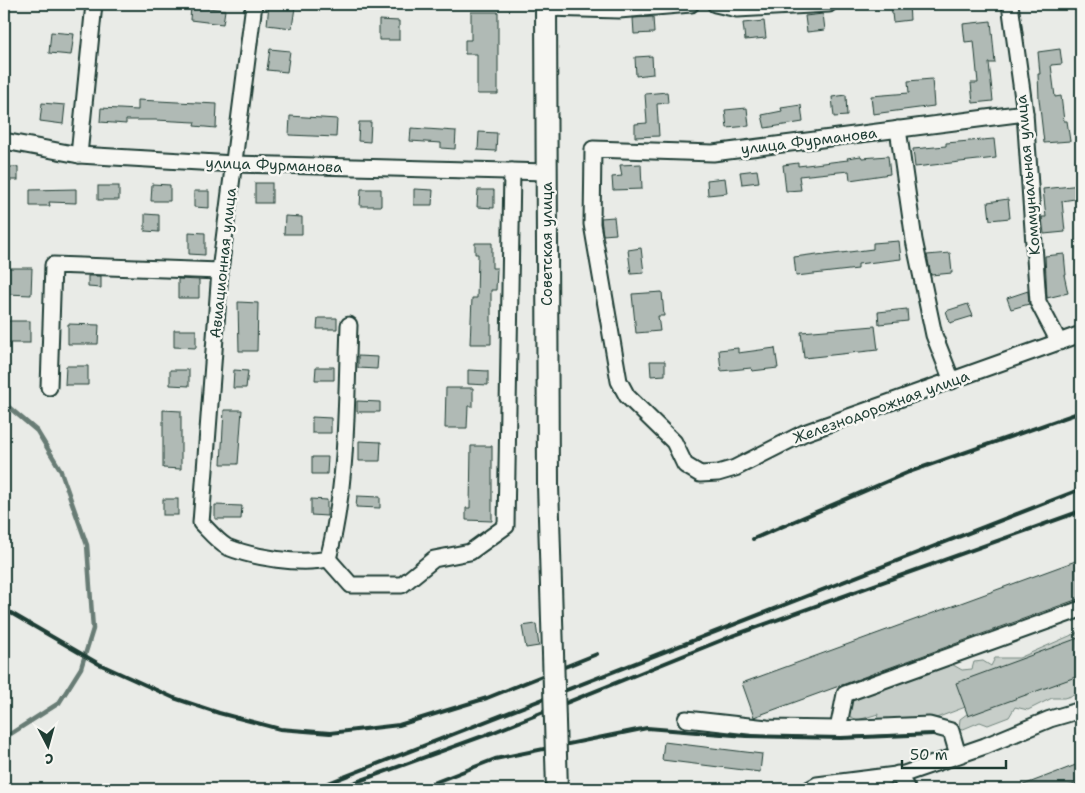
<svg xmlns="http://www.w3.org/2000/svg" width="1085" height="793" viewBox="0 0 1085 793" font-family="'Shantell Sans',sans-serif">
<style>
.green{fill:#c7cec9;stroke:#73867e}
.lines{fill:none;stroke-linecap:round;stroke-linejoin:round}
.stream{stroke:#687c75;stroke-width:4.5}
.building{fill:#b0bab5;stroke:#1f3d34}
.minor-casing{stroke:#1f3d34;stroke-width:19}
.major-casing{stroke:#1f3d34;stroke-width:24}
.minor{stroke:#f6f6f2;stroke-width:15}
.major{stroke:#f6f6f2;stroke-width:20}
.rail{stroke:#1f3d34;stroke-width:4}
.major-bridge-casing{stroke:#1f3d34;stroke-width:24;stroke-linecap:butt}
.major-bridge{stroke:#f6f6f2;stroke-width:20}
.labels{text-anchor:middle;stroke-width:5;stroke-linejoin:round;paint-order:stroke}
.street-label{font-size:15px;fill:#1f3d34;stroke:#f6f6f2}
</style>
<rect width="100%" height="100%" fill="#e9ebe7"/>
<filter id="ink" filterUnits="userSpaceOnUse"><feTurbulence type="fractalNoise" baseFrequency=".02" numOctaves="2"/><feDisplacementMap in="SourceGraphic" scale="10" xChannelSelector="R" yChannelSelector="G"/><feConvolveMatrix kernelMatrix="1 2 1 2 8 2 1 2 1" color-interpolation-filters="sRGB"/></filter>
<g filter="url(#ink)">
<!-- green -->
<path class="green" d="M1081,631V693L1064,698H1052L1028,710L1015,707L1009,717L988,725L980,722L961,730L959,727L960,719L971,711L968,706L931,720L876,723L878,714L858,720L844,714L846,692L948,662L962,670L972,669L974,662L983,661L991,666L995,658H1019Z"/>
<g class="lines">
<!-- stream -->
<path class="stream" d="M4,403L37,431L60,469L87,545L93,629L81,668L59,703L4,738"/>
</g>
<!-- building -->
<g class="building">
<path d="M269,4L295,7L292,28L267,25Z"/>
<path d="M909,4L910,20L893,22L891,5Z"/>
<path d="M191,6L225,10L223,24L190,20Z"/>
<path d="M471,12H498V94H477V54H465V40H471Z"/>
<path d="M823,14L825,30L807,32L805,16Z"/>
<path d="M653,17L654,33L634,34L633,18Z"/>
<path d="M379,20L399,21V40H379Z"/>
<path d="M764,21L766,38L745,40L743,23Z"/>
<path d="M991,21L995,63H989L993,101L973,103L971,83H978L974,41L965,42L963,24Z"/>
<path d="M51,32L74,34L71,55L49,53Z"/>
<path d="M270,49L290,51L287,72L267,70Z"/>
<path d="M1060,49L1062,64L1051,65L1055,97L1061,96L1064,121H1067L1070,141L1044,143L1039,99L1038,74H1040L1038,52Z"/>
<path d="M652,56L653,74L636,76L635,57Z"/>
<path d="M932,79L934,106L873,114L871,96L909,93L908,81Z"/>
<path d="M667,92L668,103L657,104L659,136L635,137V124L647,123L645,94Z"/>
<path d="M846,95L847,116L834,117L832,97Z"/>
<path d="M138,100L217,104L216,128L194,126L195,122L155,120H126V124L100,122L101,108L138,110Z"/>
<path d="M42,103L65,105L63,124L40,121Z"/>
<path d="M801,105L803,122L765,128L762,115L782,111L781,108Z"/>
<path d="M747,108L749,126L727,128L725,110Z"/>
<path d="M290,116L337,119L336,137L289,135Z"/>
<path d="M359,122H371L370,142L358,141Z"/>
<path d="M411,128L456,131L455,149L441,148V143L410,141Z"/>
<path d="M479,132L497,133L496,151L478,150Z"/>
<path d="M994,139L996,158L915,167L913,149L946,146V143Z"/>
<path d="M861,156L862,158L888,156L890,174L850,180L849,171L799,176L801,190L786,191L783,165L798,163V166L848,160L847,158Z"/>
<path d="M641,164L642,189L613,190L612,177L622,176L620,165Z"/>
<rect x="4" y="167" width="14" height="13"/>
<path d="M757,170L759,182L742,184L740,172Z"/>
<path d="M725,178L727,193L708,195L707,180Z"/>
<rect x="255" y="183" width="17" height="20"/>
<path d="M152,184L170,185V201H151Z"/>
<path d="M1081,185V198L1062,201L1065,232L1044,234L1042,217H1046L1043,189Z"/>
<rect x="98" y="186" width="21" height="14"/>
<path d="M76,189V203L49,202L50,206H30V190Z"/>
<path d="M361,189H381V206H360Z"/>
<path d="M414,189L433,190L432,205H414Z"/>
<path d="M478,190H494V208L477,207Z"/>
<path d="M194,191H209V208L194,207Z"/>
<path d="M1008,199L1010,218L990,220L988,202Z"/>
<path d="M145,214L159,215V232L145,231Z"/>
<path d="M285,216L302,217V234H284Z"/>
<path d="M614,217L616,234L603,235L601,218Z"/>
<path d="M189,232L205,233V255L189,254Z"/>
<path d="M899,241L901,259L858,264V269L796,276L794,257L817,254V256L873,249V243Z"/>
<path d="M475,243H492V268H497L496,290H491V344H470L472,298H477L478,254H475Z"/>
<path d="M641,248L644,273L631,274L628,250Z"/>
<path d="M950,253L952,273L931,275L927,255Z"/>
<path d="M1064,254L1066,275H1064L1068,293L1047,298L1045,256Z"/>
<path d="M7,268H32L31,295L6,294Z"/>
<path d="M88,276H101V288L88,287Z"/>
<path d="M178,279L199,280V298H178Z"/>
<path d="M1028,291L1029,304L1011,309L1007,298Z"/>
<path d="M662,292L664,316H658L660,331L636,333L632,294Z"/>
<path d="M238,302L258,303L257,351H239Z"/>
<path d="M968,304L973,316L950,323L946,311Z"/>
<path d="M907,309L908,321L879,324L878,312Z"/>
<path d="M318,318H337V329H317Z"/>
<rect x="4" y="321" width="26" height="22"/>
<path d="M68,324L99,325L98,344H68Z"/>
<path d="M875,326L878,350L804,358L801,332Z"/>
<path d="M174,330H196V348L174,347Z"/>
<path d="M738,348V353L775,348L778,368L752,371L751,368L721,371L719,350Z"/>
<path d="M358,356L378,357L377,369L358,368Z"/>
<path d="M650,361H665V375L651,376Z"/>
<path d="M66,366H88V385H65Z"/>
<path d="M316,367H334V380H315Z"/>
<path d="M170,370H189V386L170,385Z"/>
<path d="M234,370L248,371L246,388H233Z"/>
<path d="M468,370L488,371V385L468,384Z"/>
<path d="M446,388H473V406H468L467,428H445Z"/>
<path d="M357,401L380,402V412H357Z"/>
<path d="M163,410L181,411V469L163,468Z"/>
<path d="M224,410H242L238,464H221Z"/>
<path d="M312,417L331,418V433H312Z"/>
<path d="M359,441L381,442L380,461H359Z"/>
<path d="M471,446H492V521L466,520V508H470Z"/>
<path d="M312,457H328L327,474H312Z"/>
<path d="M357,496L380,497V508L356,507Z"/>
<rect x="163" y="499" width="15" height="16"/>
<path d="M311,499L327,500V516L311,515Z"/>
<path d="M215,505L242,506L241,519H215Z"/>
<path d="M1081,559V598L754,717L742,683Z"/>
<path d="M536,624L539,646L526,648L522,626Z"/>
<path d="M1081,637V675L968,716L956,683Z"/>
<path d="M664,742L762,754L760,772L662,760Z"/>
<path d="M1081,763V782L1061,789H1013Z"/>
</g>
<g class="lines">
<!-- minor casing -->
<g class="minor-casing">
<g id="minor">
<path d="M254,4L220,271L201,523C208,530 218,542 227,547C255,558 299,565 328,559C348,482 346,403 349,325"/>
<path d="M715,4L737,9L829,4"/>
<path d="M1010,4L1025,113L1038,302L1059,342"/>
<path d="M546,8L619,10L691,4"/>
<path d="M1025,113L713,153L593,149L592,224L619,381L627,396L674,442L685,465L700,474L718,473L735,468L804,433L1081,334"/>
<path d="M898,129L914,240L934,335L952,381"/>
<path d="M4,141L79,155L234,164L546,172"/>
<path d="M79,155L94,4"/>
<path d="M49,387L53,265L220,271"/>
<path d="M328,559L351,585H402L434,559L470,552L506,526L512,171"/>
<path d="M686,719L767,728L838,729L929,725L951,731L958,755"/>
<path d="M838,729L845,694L1081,609"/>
<path d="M898,774L907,789"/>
<path d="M810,789L817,785L904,774L985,746L1050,719L1081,710"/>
</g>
</g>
<!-- major casing -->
<g class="major-casing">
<path id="major" d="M546,4L548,484"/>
</g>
<!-- minor -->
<use href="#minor" class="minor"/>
<!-- major -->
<use href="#major" class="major"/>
<!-- rail -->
<g class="rail">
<path d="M753,539L909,472L1081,412"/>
<path d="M4,609L99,664L174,698L219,713L280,729L330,733L399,725L487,698L597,654"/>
<path d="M313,789L1081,489"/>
<path d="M337,789L494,732L732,636L1081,511"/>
<path d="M418,789L495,759L647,728L746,736L841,738L933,734"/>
</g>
<!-- major-bridge casing -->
<g class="major-bridge-casing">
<path id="major-bridge" d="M548,484L557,789"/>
</g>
<!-- major-bridge -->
<use href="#major-bridge" class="major-bridge"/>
</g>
</g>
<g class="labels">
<!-- street labels -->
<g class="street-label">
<text transform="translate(809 141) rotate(-7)" y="5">улица Фурманова</text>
<text transform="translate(274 165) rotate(2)" y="5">улица Фурманова</text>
<text transform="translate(1028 175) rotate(-95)" y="5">Коммунальная улица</text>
<text transform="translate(547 244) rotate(-90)" y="5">Советская улица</text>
<text transform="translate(223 263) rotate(-84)" y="5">Авиационная улица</text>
<text transform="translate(881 407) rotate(-20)" y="5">Железнодорожная улица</text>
</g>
</g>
<!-- margin -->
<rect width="1085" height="793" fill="none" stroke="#f6f6f2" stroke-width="20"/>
<rect x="10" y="10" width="1065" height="773" fill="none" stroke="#1f3d34" stroke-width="2" filter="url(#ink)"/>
<!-- north arrow -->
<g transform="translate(48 746) rotate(174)" stroke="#f6f6f2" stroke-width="4" paint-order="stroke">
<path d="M0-4L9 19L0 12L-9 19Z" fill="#1f3d34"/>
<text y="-8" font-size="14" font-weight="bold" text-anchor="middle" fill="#1f3d34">С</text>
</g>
<!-- scale -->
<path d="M902 760v8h104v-8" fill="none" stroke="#1f3d34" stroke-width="2.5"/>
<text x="910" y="760" font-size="15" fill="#1f3d34" stroke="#f6f6f2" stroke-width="4" paint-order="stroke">50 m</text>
</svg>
